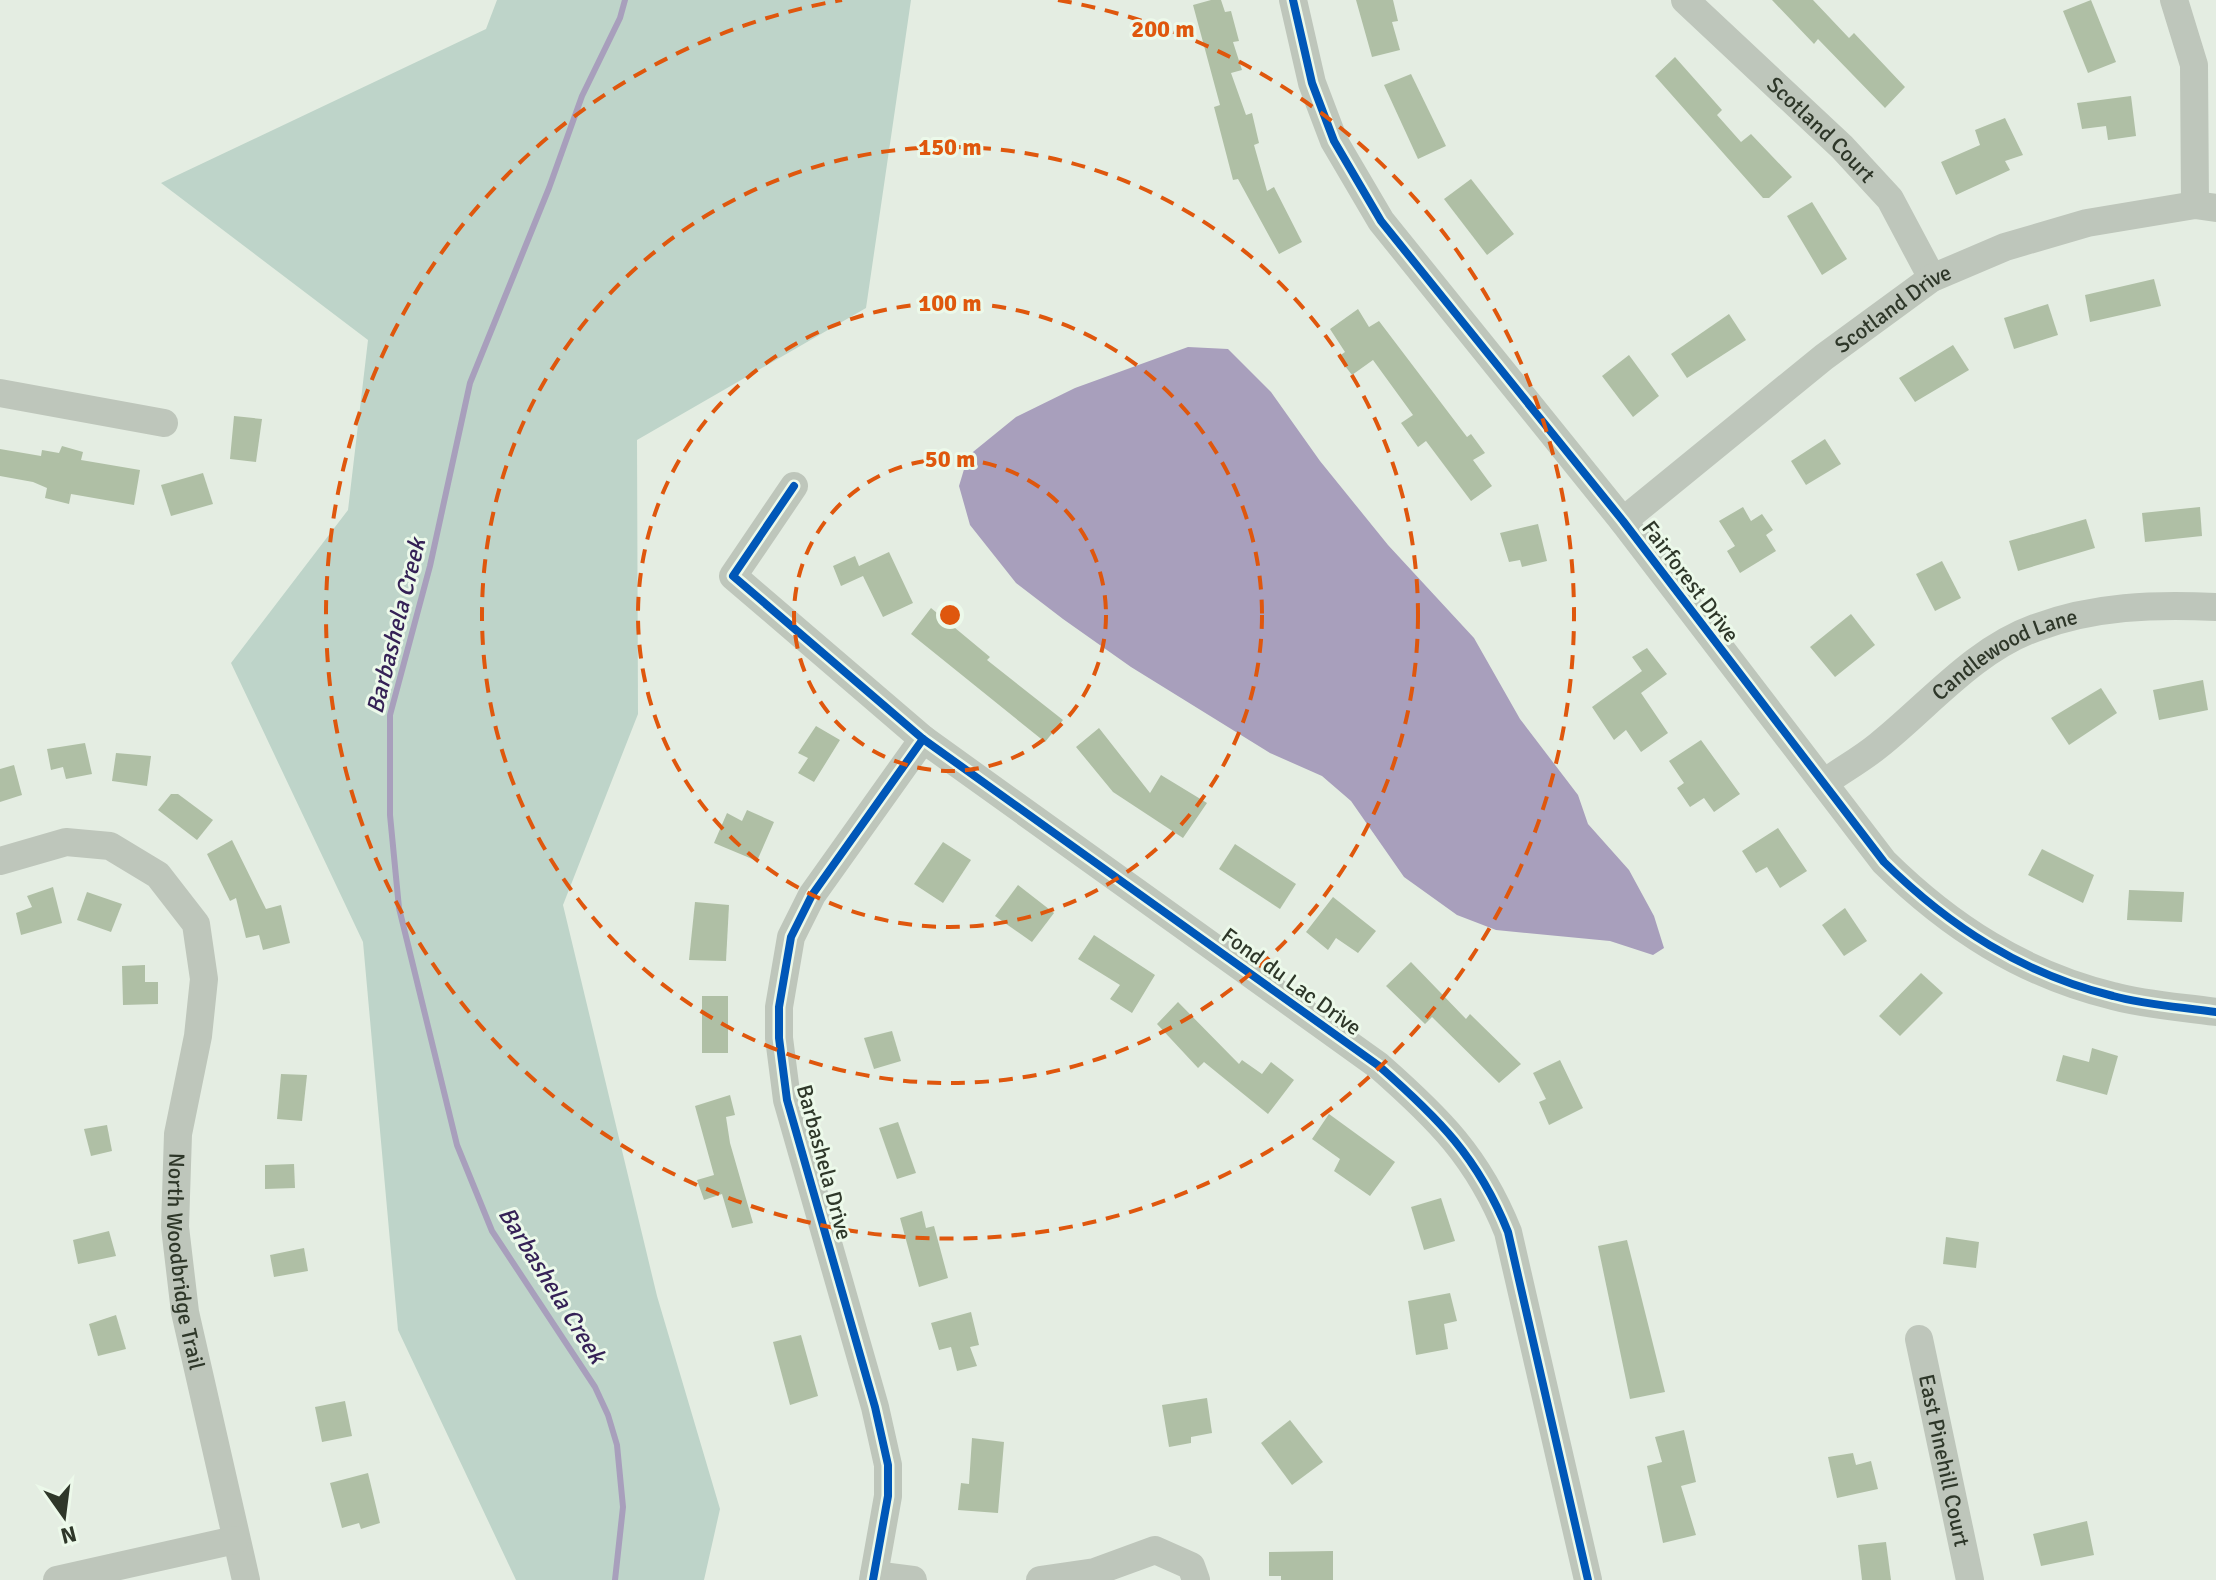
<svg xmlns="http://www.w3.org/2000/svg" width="2216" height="1580" viewBox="0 0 2216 1580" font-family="Signika,sans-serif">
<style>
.green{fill:#bed4c9}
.water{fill:#a89fbc}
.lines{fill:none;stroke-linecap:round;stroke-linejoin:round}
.stream{stroke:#a89fbc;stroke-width:6}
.building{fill:#afbfa5}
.minor{stroke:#bec6bb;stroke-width:28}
.cycleway-casing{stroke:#ecf9ea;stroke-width:13}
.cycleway{stroke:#0057b8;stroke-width:8}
.ring{fill:none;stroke:#df570d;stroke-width:4;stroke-dasharray:14 10}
.labels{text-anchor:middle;stroke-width:6;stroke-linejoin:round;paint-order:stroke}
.street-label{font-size:22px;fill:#2e3729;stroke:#ecf9ea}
.water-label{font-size:24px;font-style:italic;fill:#352156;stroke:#ecf9ea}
.centre{fill:#df570d;stroke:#ecf9ea;stroke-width:4}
.ring-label{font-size:24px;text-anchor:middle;font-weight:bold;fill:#df570d;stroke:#ecf9ea;stroke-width:6;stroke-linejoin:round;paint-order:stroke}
</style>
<rect width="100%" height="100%" fill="#e4ede2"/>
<!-- green -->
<path class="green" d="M497,0H911L866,308L637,440L638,714L563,905L657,1296L720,1509L704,1580H516L398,1330L363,942L231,663L348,510L368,340L161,183L486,29Z"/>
<!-- water -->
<path class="water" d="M1188,347L1228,349L1271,392L1320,461L1388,545L1474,638L1520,719L1578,795L1588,824L1629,870L1654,916L1664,948L1653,955L1610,941L1496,930L1457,915L1404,877L1351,801L1322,776L1270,753L1131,667L1063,619L1016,583L970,525L959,486L968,456L1016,417L1075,388Z"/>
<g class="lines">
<!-- stream -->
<path class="stream" d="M615,1580L623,1507L617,1445L608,1415L595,1387L492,1231L457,1145L399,908L390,815V715L430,566L470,383L549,188L582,96L620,18L625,0"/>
</g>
<!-- building -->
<g class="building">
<path d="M1211,0H1221L1225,12L1231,11L1239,41L1233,42L1242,70L1231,73L1246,115L1252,113L1259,143L1254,145L1267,191L1274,187L1302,242L1279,254L1238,179L1233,180L1214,107L1220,105L1193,5Z"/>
<path d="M1356,0H1393L1398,21L1392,22L1400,50L1372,57Z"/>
<path d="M1772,0H1813L1849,38L1854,33L1905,87L1885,108L1818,39L1814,44Z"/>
<path d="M2091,0L2116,62L2088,73L2063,11Z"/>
<path d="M1675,57L1722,110L1717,115L1741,142L1751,134L1792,177L1769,198H1763L1655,76Z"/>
<path d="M1411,74L1446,146L1418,159L1384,85Z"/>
<path d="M2131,96L2136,136L2108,140L2106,126L2082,129L2077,103Z"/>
<path d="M2005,118L2023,155L2005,161L2010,170L1956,195L1941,162L1980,145L1975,130Z"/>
<path d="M1471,179L1514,234L1487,255L1444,199Z"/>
<path d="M1812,202L1847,259L1822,275L1787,216Z"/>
<path d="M2154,279L2161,306L2090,322L2085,295Z"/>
<path d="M2048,304L2058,335L2014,349L2004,318Z"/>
<path d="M1358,309L1369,327L1379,321L1467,437L1471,434L1485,453L1473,460L1492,486L1471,501L1426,441L1418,447L1401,423L1413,415L1373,360L1352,375L1338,357L1345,352L1330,329Z"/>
<path d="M1729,314L1746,340L1687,378L1671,354Z"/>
<path d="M1953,345L1969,370L1915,402L1899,378Z"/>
<path d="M1629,355L1659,396L1633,417L1602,376Z"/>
<path d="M234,416L262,419L256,462L230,459Z"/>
<path d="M1825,439L1841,464L1806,485L1791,461Z"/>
<path d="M62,446L83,452L81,460L140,470L134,505L71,494L69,504L45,498L47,488L33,482L0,476V449L41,456L42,450L59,453Z"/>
<path d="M203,473L213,504L171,516L161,485Z"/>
<path d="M1743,507L1751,521L1762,514L1773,530L1766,535L1776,551L1740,573L1727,551L1735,546L1719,521Z"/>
<path d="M2200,507L2202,536L2145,542L2142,513Z"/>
<path d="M2086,519L2095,548L2018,571L2009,541Z"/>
<path d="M1538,524L1547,561L1522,567L1520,560L1509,562L1500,533Z"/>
<path d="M889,552L913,603L883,617L863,576L841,586L833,566L855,556L859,566Z"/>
<path d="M1942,561L1961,598L1935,611L1916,574Z"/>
<path d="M931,608L990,657L987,660L1063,720L1045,742L911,634Z"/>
<path d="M1851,614L1875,645L1835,677L1810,647Z"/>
<path d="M1647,648L1667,674L1641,693L1668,733L1641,752L1626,730L1614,740L1592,707L1642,671L1632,657Z"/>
<path d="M2203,680L2208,710L2159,720L2153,690Z"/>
<path d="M2101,688L2117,713L2069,745L2051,718Z"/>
<path d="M816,726L840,740L814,782L798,773L808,758L798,753Z"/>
<path d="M1099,728L1150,793L1161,775L1207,803L1183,838L1113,792L1076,747Z"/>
<path d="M1701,740L1740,794L1714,812L1704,798L1690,807L1677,788L1684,783L1669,761Z"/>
<path d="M85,743L92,774L66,779L63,767L51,770L47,749Z"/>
<path d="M116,753L151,756L147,786L112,781Z"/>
<path d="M14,765L22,795L0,802V769Z"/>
<path d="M171,794H178L213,820L197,840L158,810Z"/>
<path d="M747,810L774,822L757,861L714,843L727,813L742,821Z"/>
<path d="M1778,828L1807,871L1780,888L1767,867L1756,873L1742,851Z"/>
<path d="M232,840L266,909L281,905L290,943L263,950L259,935L246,938L236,898L230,901L207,854Z"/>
<path d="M943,842L971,860L943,903L914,884Z"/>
<path d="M1235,844L1296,884L1280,909L1219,869Z"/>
<path d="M2042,849L2094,875L2083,903L2028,875Z"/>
<path d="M1018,885L1054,913L1032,942L995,916Z"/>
<path d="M53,887L62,923L21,935L16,913L32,907L27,896Z"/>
<path d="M2129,890L2184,892L2182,922L2127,920Z"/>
<path d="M87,892L122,904L111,932L77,920Z"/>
<path d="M1333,897L1376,931L1358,953L1336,938L1328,950L1306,932Z"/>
<path d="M695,902L729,905L726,961L689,960Z"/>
<path d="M1845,908L1867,941L1844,956L1822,925Z"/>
<path d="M1094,935L1155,975L1132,1013L1110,999L1120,985L1078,959Z"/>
<path d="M1411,962L1466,1019L1470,1014L1521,1064L1499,1083L1432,1017L1425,1024L1386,986Z"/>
<path d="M145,965V982H158V1004L123,1005L122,966Z"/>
<path d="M1921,973L1943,993L1900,1036L1879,1016Z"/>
<rect x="702" y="996" width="26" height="57"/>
<path d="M1178,1002L1239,1064L1242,1060L1262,1074L1271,1062L1294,1080L1268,1114L1204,1062L1198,1068L1157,1024Z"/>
<path d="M892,1031L901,1061L874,1069L864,1038Z"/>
<path d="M2092,1048L2118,1056L2107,1095L2056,1081L2063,1055L2089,1062Z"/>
<path d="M1560,1060L1583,1108L1549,1125L1539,1102L1546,1099L1533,1073Z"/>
<path d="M281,1074L307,1075L302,1121L277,1119Z"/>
<path d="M730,1095L735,1115L726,1117L730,1143L753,1223L732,1228L722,1194L704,1200L697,1180L714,1175L695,1106Z"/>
<path d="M1329,1114L1395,1162L1370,1196L1334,1171L1340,1159L1312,1139Z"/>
<path d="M898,1122L916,1173L897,1179L879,1128Z"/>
<path d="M107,1125L112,1151L91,1156L84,1129Z"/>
<path d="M294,1164L295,1188L265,1189V1165Z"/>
<path d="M1441,1198L1455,1241L1424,1250L1411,1207Z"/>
<path d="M922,1211L926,1228L934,1226L948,1278L919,1287L900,1218Z"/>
<path d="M109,1231L116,1256L78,1264L73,1240Z"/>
<path d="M1946,1237L1979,1242L1976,1268L1943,1264Z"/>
<path d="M1627,1240L1665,1392L1630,1399L1598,1246Z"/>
<path d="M304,1248L308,1271L274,1277L270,1255Z"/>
<path d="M1450,1293L1457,1321L1444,1324L1448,1349L1416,1355L1408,1301Z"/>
<path d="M971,1312L979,1345L970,1347L977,1366L957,1371L951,1347L939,1350L931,1323Z"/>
<path d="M116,1315L126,1349L98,1356L89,1324Z"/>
<path d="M801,1335L818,1396L790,1405L773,1342Z"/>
<path d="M1207,1398L1212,1433L1191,1437V1443L1169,1447L1162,1405Z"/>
<path d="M345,1401L352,1436L322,1442L315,1407Z"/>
<path d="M1290,1420L1323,1462L1292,1485L1261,1443Z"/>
<path d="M1684,1430L1696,1482L1681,1486L1696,1535L1663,1543L1647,1466L1662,1462L1655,1437Z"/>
<path d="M972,1438L1004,1442L998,1513L958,1510L961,1483L969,1484Z"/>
<path d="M1853,1453L1856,1465L1871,1461L1878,1489L1837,1498L1828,1457Z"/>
<path d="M368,1473L380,1523L361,1529L359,1523L342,1528L330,1483Z"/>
<path d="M2087,1521L2094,1555L2041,1566L2033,1534Z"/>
<path d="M1886,1542L1891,1580H1862L1858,1545Z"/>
<path d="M1333,1551V1580H1281V1576H1269V1552Z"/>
</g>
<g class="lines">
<!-- minor -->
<g class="minor">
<path d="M1293,0L1312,83L1334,141L1381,221L1623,521L1884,862C1950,927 2023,974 2113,996C2146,1005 2182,1007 2216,1012"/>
<path id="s1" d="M1685,0L1842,147L1890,199L1932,278"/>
<path d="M2174,0L2194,65L2195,205"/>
<path d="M0,393L164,423"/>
<path d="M794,486L733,576L923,739L1379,1066C1438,1118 1478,1157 1508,1232L1588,1580"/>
<path id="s2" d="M1623,521L1824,357L1932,278L2005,247L2087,223L2195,205L2216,208"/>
<path id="s3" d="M1824,783C1842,770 1862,759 1879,745C1929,705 1974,650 2035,628C2093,606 2155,604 2216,607"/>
<path id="s4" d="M0,861L66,842L110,846L158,875L196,924L204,979L198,1036L178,1134L175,1227L185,1312L246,1580"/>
<path id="s5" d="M1919,1339L1970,1580"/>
<path d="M874,1575L913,1580"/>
<path d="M57,1580L235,1540"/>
<path d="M873,1580L888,1496V1465L875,1407L787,1100L779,1038V1007L791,937L812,895L923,739"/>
<path d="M1040,1580L1095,1572L1155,1550L1191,1566L1196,1580"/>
</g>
<!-- cycleway casing -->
<g class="cycleway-casing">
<g id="cycleway">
<path d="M1293,0L1312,83L1334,141L1381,221L1623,521L1884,862C1950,927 2023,974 2113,996C2146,1005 2182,1007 2216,1012"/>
<path d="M794,486L733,576L923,739L1379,1066C1438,1118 1478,1157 1508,1232L1588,1580"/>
<path d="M873,1580L888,1496V1465L875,1407L787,1100L779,1038V1007L791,937L812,895L923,739"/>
</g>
</g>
<!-- cycleway -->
<use href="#cycleway" class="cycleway"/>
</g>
<!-- distance rings -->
<g class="ring">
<circle cx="950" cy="615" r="156"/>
<circle cx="950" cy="615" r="312"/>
<circle cx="950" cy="615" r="468"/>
<path d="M1058 0A624 624 0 1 1 842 0"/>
</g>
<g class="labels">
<!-- street labels -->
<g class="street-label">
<text dy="8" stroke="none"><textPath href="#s1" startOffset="188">Scotland Court</textPath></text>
<text dy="8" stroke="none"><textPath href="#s2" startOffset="344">Scotland Drive</textPath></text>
<text transform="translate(1691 581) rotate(53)" y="8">Fairforest Drive</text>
<text dy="8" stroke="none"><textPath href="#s3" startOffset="224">Candlewood Lane</textPath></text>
<text transform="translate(1292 981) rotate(36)" y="8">Fond du Lac Drive</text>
<text transform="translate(825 1162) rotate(75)" y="8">Barbashela Drive</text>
<text dy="8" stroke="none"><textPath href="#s4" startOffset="572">North Woodbridge Trail</textPath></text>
<text dy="8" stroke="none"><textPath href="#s5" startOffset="124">East Pinehill Court</textPath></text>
</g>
<!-- water labels -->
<g class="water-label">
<text transform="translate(396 626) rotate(-76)" y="8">Barbashela Creek</text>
<text transform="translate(552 1285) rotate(58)" y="8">Barbashela Creek</text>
</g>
</g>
<circle cx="950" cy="615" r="12" class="centre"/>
<g class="ring-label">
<text x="1163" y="37">200 m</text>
<text x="950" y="155">150 m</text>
<text x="950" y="311">100 m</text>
<text x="950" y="467">50 m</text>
</g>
<!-- north arrow -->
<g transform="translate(64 1516) rotate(166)" stroke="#ecf9ea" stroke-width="6" paint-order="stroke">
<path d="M0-6L14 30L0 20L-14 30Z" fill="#2e3729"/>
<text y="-12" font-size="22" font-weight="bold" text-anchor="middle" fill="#2e3729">N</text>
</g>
</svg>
